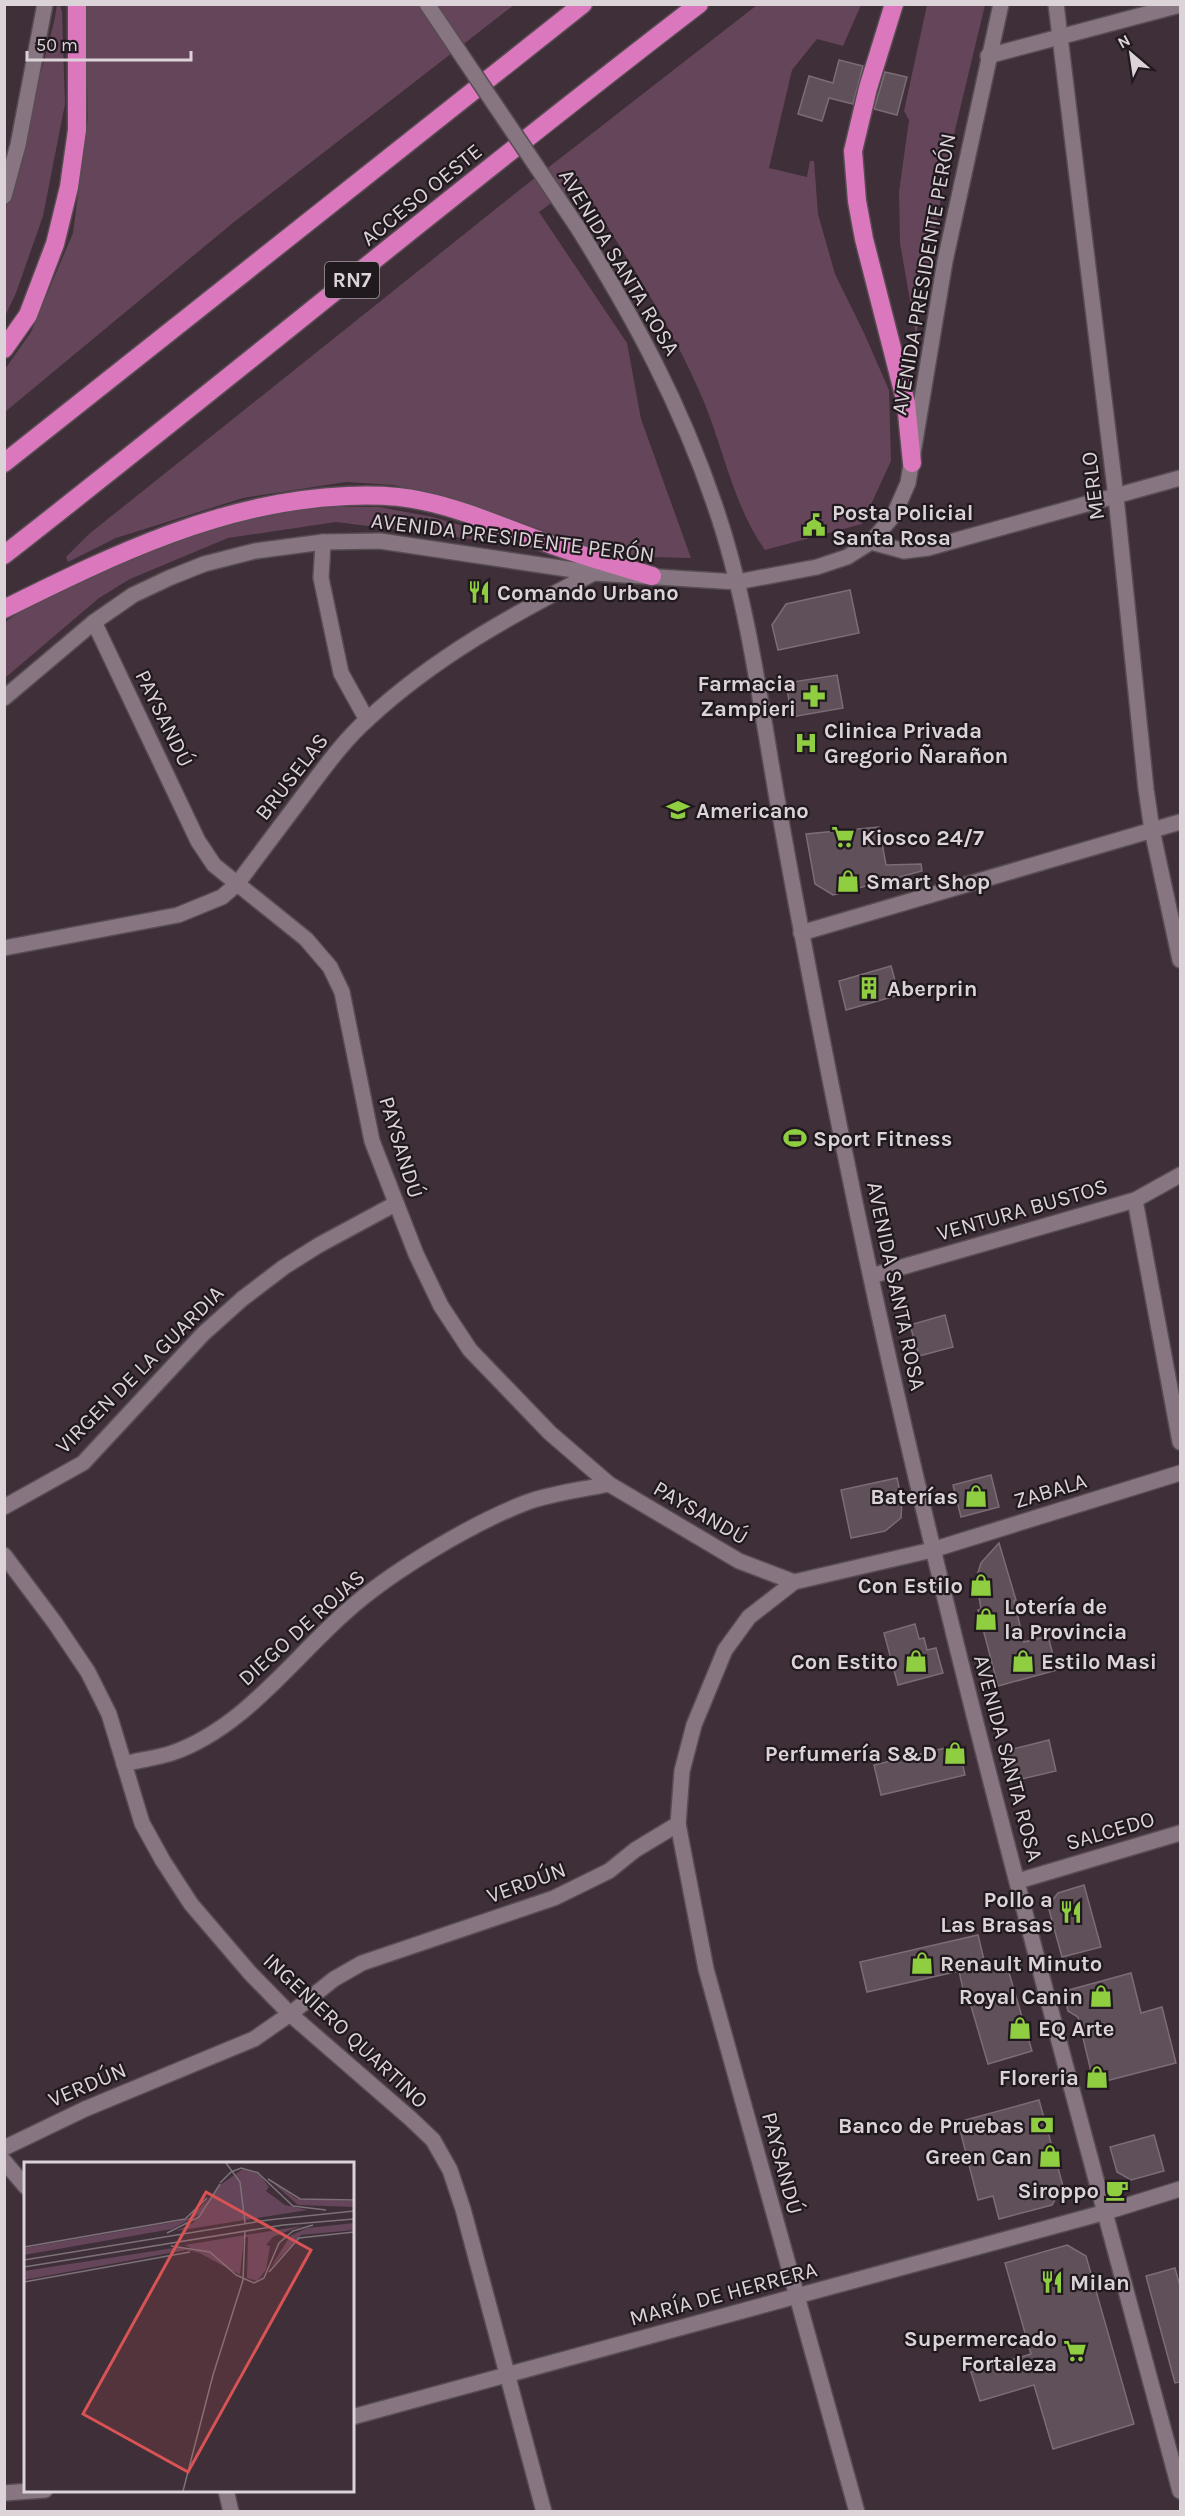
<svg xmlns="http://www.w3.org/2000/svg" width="1185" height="2516" viewBox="0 0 1185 2516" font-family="Karla,sans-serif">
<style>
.green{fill:#65455a}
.building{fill:#60505a;stroke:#7c6c76;stroke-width:1.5}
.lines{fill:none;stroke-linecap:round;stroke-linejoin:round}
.minor-casing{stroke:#584c53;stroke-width:18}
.tertiary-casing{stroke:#584c53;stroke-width:18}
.motorway-casing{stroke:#584c53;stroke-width:21}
.minor{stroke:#877681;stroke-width:15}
.tertiary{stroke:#877681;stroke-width:15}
.motorway{stroke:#db77bc;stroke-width:18}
.tertiary-bridge-casing{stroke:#584c53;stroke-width:18;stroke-linecap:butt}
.tertiary-bridge{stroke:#877681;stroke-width:15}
.labels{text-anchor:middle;stroke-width:4.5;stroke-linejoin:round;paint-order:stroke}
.shield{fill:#20191e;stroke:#a49ba1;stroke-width:1.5}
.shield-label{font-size:21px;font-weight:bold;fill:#dcd3d9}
.street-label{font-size:22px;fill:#dcd3d9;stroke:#20191e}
.poi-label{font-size:22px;font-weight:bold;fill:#dcd3d9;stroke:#20191e;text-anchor:start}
.inset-road{fill:none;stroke:#7d7178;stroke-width:1.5}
.view{fill:#d85354;fill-opacity:0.15;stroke:#d85354;stroke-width:3}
.inset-edge{fill:none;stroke:#dcd3d9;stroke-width:3}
</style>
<rect width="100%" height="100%" fill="#3e2f38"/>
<!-- green -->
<g class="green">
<path d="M57,5H60L62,12L65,104L43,216L16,293L5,316V211L54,22Z"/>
<path d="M85,5H514L234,222L5,412V369L31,332L73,233L88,118Z"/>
<path d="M757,5H861L843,46L817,39L792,70L769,168L807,177L810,161H814L818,214L835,274L864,333L889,390L891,461L862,524L765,550C734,507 724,451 704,402C672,325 624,254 580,182L539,212L627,343L641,419L691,558L650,557L598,550L446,496L393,485L346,482L243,498L116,538L68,562L66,557L89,534L522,188Z"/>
<path d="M927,5H985L949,155L916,335L900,243L899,192L909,120L904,111Z"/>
<path d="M379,507L433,517L533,547L336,522L228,538L130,579L99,598L5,678V622C36,600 66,588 102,572C172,541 243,516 320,508C339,506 360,507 379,507Z"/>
</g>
<!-- building -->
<g class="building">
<path d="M839,60L863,66L853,104L829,98L822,121L798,114L809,76L833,83Z"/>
<path d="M885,72L907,77L897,115L874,109Z"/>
<path d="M850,590L859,633L778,650L772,625L786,604Z"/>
<path d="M837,675L843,708L792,717L786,683Z"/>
<path d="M879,827L886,865L921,864L922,871L833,895L815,884L806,834Z"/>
<path d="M891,966L899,995L846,1010L839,981Z"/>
<path d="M945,1315L953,1347L919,1356L910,1325Z"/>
<path d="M991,1475L999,1507L961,1517L953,1485Z"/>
<path d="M897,1478L902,1501L901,1518L885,1531L851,1538L841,1490Z"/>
<path d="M999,1543L1016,1600L1014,1601L1024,1642L1048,1636L1057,1670L998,1686L978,1610L981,1609L976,1579L981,1563Z"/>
<path d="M915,1624L919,1639L924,1638L927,1650L936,1648L943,1673L898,1685L884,1633Z"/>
<path d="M1049,1740L1056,1771L1013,1781L1005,1751Z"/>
<path d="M958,1745L965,1775L881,1795L874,1765Z"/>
<path d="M1084,1885L1101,1947L1062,1957L1048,1906L1058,1893Z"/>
<path d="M978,1935L985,1964L1005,1959L1032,2051L988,2064L966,1989H963L959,1971L867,1992L860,1962Z"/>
<path d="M1131,1973L1141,2013L1162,2007L1176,2063L1094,2084L1078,2017L1068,2011L1065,1998L1069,1990Z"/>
<path d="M1039,2100L1063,2186L1052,2205L999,2219L993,2196L978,2200L958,2122Z"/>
<path d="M1154,2135L1164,2171L1131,2180L1117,2172L1110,2147Z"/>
<path d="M1067,2245L1086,2256L1134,2424L1053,2449L1034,2385L980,2401L971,2372L1031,2354L1005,2263Z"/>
<path d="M1175,2268L1180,2286V2382L1175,2383L1146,2276Z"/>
</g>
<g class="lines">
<!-- minor casing -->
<g class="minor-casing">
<g id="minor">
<path d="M1056,4L1116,497L1146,789L1152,830L1180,960"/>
<path d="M988,56L1180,5"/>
<path d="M323,542L321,578L341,673L367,720"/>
<path d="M871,542L904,551L928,548L1180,478"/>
<path d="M94,622L198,841L214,865L306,939L330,967L342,992L372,1141L416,1254L441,1306L470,1350L550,1433L609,1484L739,1561L794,1582"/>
<path d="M801,933L1180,822"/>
<path d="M4,948L178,915L222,897L237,884C260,853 283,823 306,792C325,767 344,740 368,719C435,657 513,614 594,573"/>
<path d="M1135,1200L1180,1442"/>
<path d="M871,1276L1135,1200L1180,1175"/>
<path d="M4,1507L83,1463L203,1334L242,1299L284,1267L319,1245L395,1204"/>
<path d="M4,1555L55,1623L88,1672L109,1714L142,1823L163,1861L191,1904L250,1973L290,2014L411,2119L433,2140L450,2170L463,2209L544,2512"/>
<path d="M124,1764C139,1760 157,1758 172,1753C244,1728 292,1659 347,1611C390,1572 471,1524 525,1503C551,1493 581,1490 609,1484"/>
<path d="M678,1824L706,1969L857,2512"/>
<path d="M1018,1881L1180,1833"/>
<path d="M4,2148L85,2109L254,2039L290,2014L334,1979L362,1963L554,1898L609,1871L635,1850L678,1824L682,1771L694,1725L725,1650L749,1617L794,1582L932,1550L1180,1473"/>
<path d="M4,2161L26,2187"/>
<path d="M352,2417L1106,2212L1180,2189"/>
<path d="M226,2490L231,2512"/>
<path d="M4,2493L45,2490"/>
</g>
</g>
<!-- tertiary casing -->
<g class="tertiary-casing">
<g id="tertiary">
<path d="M4,196L18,145L45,4"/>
<path d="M578,228C634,318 680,403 714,503C749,603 761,711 780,815C808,970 838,1124 871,1278C959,1686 1072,2088 1180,2491"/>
<path d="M4,698L94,622L133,595L169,578L204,564L255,551L323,542L380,541L594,573L737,582L817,567L847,557L871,542L894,515L908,483L945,261L1001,4"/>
</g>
</g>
<!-- motorway casing -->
<g class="motorway-casing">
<g id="motorway">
<path d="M894,4L868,88L853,151L857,201L864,239L906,403L912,463"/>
<path d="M4,349L28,315L55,244L69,187L77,130V4"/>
<path d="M4,463L583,4"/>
<path d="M4,555C237,373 464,184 699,4"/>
<path d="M4,609C113,555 223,501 347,496C372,495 398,495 423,501C463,509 505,528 544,542C579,555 615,565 652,576"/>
</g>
</g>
<!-- minor -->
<use href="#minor" class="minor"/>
<!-- tertiary -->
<use href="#tertiary" class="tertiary"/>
<!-- motorway -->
<use href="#motorway" class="motorway"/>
<!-- tertiary-bridge casing -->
<g class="tertiary-bridge-casing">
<path id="tertiary-bridge" d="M427,4L578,228"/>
</g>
<!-- tertiary-bridge -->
<use href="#tertiary-bridge" class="tertiary-bridge"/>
</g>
<!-- icons -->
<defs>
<g id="civic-bare" transform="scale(1.8)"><path d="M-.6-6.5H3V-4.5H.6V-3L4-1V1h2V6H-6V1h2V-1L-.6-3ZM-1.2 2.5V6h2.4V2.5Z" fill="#8fcd41" stroke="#20191e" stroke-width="2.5" paint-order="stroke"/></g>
<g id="restaurant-bare" transform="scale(1.8)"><path d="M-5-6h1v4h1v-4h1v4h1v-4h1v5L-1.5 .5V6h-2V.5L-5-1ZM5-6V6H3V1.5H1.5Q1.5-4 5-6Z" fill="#8fcd41" stroke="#20191e" stroke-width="2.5" paint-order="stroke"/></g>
<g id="pharmacy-bare" transform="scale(1.8)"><path d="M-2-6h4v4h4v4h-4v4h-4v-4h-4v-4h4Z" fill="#8fcd41" stroke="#20191e" stroke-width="2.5" paint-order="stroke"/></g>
<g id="hospital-bare" transform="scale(1.8)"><path d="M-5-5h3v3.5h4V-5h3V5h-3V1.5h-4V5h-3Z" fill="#8fcd41" stroke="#20191e" stroke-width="2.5" paint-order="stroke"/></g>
<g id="school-bare" transform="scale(1.8)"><path d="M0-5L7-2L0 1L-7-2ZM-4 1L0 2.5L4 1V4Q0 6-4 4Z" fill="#8fcd41" stroke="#20191e" stroke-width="2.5" paint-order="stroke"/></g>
<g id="supermarket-bare" transform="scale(1.8)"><path d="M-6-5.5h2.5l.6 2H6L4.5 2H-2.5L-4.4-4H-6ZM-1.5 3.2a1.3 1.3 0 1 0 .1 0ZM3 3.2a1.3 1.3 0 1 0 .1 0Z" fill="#8fcd41" stroke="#20191e" stroke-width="2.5" paint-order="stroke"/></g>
<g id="shop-bare" transform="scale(1.8)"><path d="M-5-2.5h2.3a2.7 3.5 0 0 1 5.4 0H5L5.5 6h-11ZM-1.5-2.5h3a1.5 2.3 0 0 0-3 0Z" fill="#8fcd41" stroke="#20191e" stroke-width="2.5" paint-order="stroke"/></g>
<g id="building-bare" transform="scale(1.8)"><path d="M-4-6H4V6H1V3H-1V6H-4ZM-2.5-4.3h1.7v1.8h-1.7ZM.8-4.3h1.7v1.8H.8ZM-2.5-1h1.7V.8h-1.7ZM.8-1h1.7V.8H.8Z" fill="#8fcd41" stroke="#20191e" stroke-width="2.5" paint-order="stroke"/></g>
<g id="stadium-bare" transform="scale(1.8)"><path d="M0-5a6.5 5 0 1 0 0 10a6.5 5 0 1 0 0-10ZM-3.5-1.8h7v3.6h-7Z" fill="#8fcd41" stroke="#20191e" stroke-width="2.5" paint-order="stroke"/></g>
<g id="bank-bare" transform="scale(1.8)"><path d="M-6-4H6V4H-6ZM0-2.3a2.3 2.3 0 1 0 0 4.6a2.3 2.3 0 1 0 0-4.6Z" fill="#8fcd41" stroke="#20191e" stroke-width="2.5" paint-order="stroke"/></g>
<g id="cafe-bare" transform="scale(1.8)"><path d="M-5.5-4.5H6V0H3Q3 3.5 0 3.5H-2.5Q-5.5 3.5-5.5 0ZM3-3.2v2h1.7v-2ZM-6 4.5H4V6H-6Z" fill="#8fcd41" stroke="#20191e" stroke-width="2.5" paint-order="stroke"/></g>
</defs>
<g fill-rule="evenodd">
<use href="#civic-bare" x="814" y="525"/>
<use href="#restaurant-bare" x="479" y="592"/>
<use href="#pharmacy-bare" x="814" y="696"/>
<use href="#hospital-bare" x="806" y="743"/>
<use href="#school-bare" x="678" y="810"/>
<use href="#supermarket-bare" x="843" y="837"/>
<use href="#shop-bare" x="848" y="881"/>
<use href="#building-bare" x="869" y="988"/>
<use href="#stadium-bare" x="795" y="1138"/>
<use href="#shop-bare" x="976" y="1496"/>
<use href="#shop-bare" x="981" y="1585"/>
<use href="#shop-bare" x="986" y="1619"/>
<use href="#shop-bare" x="916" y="1661"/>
<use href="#shop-bare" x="1023" y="1661"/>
<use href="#shop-bare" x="955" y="1753"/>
<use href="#restaurant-bare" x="1071" y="1912"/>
<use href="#shop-bare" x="922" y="1963"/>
<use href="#shop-bare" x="1101" y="1996"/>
<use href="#shop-bare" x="1020" y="2028"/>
<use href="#shop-bare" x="1097" y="2077"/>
<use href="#bank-bare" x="1042" y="2125"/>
<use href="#shop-bare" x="1050" y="2156"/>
<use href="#cafe-bare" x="1117" y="2190"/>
<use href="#restaurant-bare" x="1052" y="2282"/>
<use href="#supermarket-bare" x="1075" y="2351"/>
</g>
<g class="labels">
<!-- shield labels -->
<rect class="shield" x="325" y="262" width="54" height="36" rx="4.5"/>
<g class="shield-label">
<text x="352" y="287">RN7</text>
</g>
<!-- street labels -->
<g class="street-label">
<text transform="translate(421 194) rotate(-39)" y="8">ACCESO OESTE</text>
<text transform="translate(620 262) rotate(59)" y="8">AVENIDA SANTA ROSA</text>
<text transform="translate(923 274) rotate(-80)" y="8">AVENIDA PRESIDENTE PERÓN</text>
<text transform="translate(1092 486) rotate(-97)" y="8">MERLO</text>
<text transform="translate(513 537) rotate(7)" y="8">AVENIDA PRESIDENTE PERÓN</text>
<text transform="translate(165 718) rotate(64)" y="8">PAYSANDÚ</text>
<text transform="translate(291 776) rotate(-52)" y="8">BRUSELAS</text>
<text transform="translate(402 1147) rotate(73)" y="8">PAYSANDÚ</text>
<text transform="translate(1022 1209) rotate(-16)" y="8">VENTURA BUSTOS</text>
<text transform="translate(897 1286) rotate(78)" y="8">AVENIDA SANTA ROSA</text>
<text transform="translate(139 1369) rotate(-45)" y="8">VIRGEN DE LA GUARDIA</text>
<text transform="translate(1050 1490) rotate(-17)" y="8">ZABALA</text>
<text transform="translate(701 1512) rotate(30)" y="8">PAYSANDÚ</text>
<text transform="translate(301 1627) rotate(-42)" y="8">DIEGO DE ROJAS</text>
<text transform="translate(1009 1758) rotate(75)" y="8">AVENIDA SANTA ROSA</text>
<text transform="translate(1110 1830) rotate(-16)" y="8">SALCEDO</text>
<text transform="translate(526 1882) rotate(-20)" y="8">VERDÚN</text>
<text transform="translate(346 2030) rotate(43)" y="8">INGENIERO QUARTINO</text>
<text transform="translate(87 2084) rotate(-23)" y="8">VERDÚN</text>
<text transform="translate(783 2163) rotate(75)" y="8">PAYSANDÚ</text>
<text transform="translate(723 2293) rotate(-15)" y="8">MARÍA DE HERRERA</text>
</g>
<!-- poi labels -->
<g class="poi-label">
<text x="832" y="520">Posta Policial<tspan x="832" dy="25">Santa Rosa</tspan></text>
<text x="497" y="600">Comando Urbano</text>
<text x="796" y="691" text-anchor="end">Farmacia<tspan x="796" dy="25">Zampieri</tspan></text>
<text x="824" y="738">Clinica Privada<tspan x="824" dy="25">Gregorio Ñarañon</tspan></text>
<text x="696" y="818">Americano</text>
<text x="861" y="845">Kiosco 24/7</text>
<text x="866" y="889">Smart Shop</text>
<text x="887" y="996">Aberprin</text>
<text x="813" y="1146">Sport Fitness</text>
<text x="958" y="1504" text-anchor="end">Baterías</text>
<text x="963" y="1593" text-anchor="end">Con Estilo</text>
<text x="1004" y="1614">Lotería de<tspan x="1004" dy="25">la Provincia</tspan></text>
<text x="898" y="1669" text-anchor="end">Con Estito</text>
<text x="1041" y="1669">Estilo Masi</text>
<text x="937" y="1761" text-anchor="end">Perfumería S&amp;D</text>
<text x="1053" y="1907" text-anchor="end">Pollo a<tspan x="1053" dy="25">Las Brasas</tspan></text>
<text x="940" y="1971">Renault Minuto</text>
<text x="1083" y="2004" text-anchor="end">Royal Canin</text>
<text x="1038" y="2036">EQ Arte</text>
<text x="1079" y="2085" text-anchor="end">Floreria</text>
<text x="1024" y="2133" text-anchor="end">Banco de Pruebas</text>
<text x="1032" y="2164" text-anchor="end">Green Can</text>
<text x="1099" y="2198" text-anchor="end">Siroppo</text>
<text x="1070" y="2290">Milan</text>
<text x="1057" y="2346" text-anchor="end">Supermercado<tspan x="1057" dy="25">Fortaleza</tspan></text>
</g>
</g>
<!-- overview -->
<g transform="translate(24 2162)">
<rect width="330" height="330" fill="#3e2f38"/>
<path d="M219,7L235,12L245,25L242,29L261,43L284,48L152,69L169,61L196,23ZM248,20L273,37L330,39V45L274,43ZM186,35L176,52L148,67L0,93V86L156,59L167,55ZM330,61V68L277,73L247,105L266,74L283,66ZM277,64L249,75L242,83L246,84L242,108L233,119L223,116L224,75L220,76L216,113L161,83ZM156,85L186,93L162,88L0,118V109Z" fill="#65455a"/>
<path class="inset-road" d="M202,1L216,20L221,61M234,11L269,44L302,48M244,17L276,37L330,38M196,21L207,10L217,6L235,11M143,71L175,55L196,22M147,84L186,90L212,113M0,85L161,57L183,36M0,98L244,58L330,49M0,105L259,63L330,57M245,110L275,76L330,70M212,113L230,121L240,116M240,116L255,81L269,69L289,63M0,120L166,90M159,329L189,213L219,118L221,69"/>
<path class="view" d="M182,30L287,88L164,310L59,252Z"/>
<rect width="330" height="330" class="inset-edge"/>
</g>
<!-- border -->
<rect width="1185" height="2516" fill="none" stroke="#dcd3d9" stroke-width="12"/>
<!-- north arrow -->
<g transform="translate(1131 54) rotate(331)" stroke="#20191e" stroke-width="4.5" paint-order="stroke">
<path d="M0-4.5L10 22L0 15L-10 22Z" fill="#dcd3d9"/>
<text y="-9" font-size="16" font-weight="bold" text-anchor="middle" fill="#dcd3d9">N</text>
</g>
<!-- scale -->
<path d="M27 51v9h164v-9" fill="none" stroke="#dcd3d9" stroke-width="3"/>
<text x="36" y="51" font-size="18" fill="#dcd3d9" stroke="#20191e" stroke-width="4.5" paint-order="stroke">50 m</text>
</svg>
